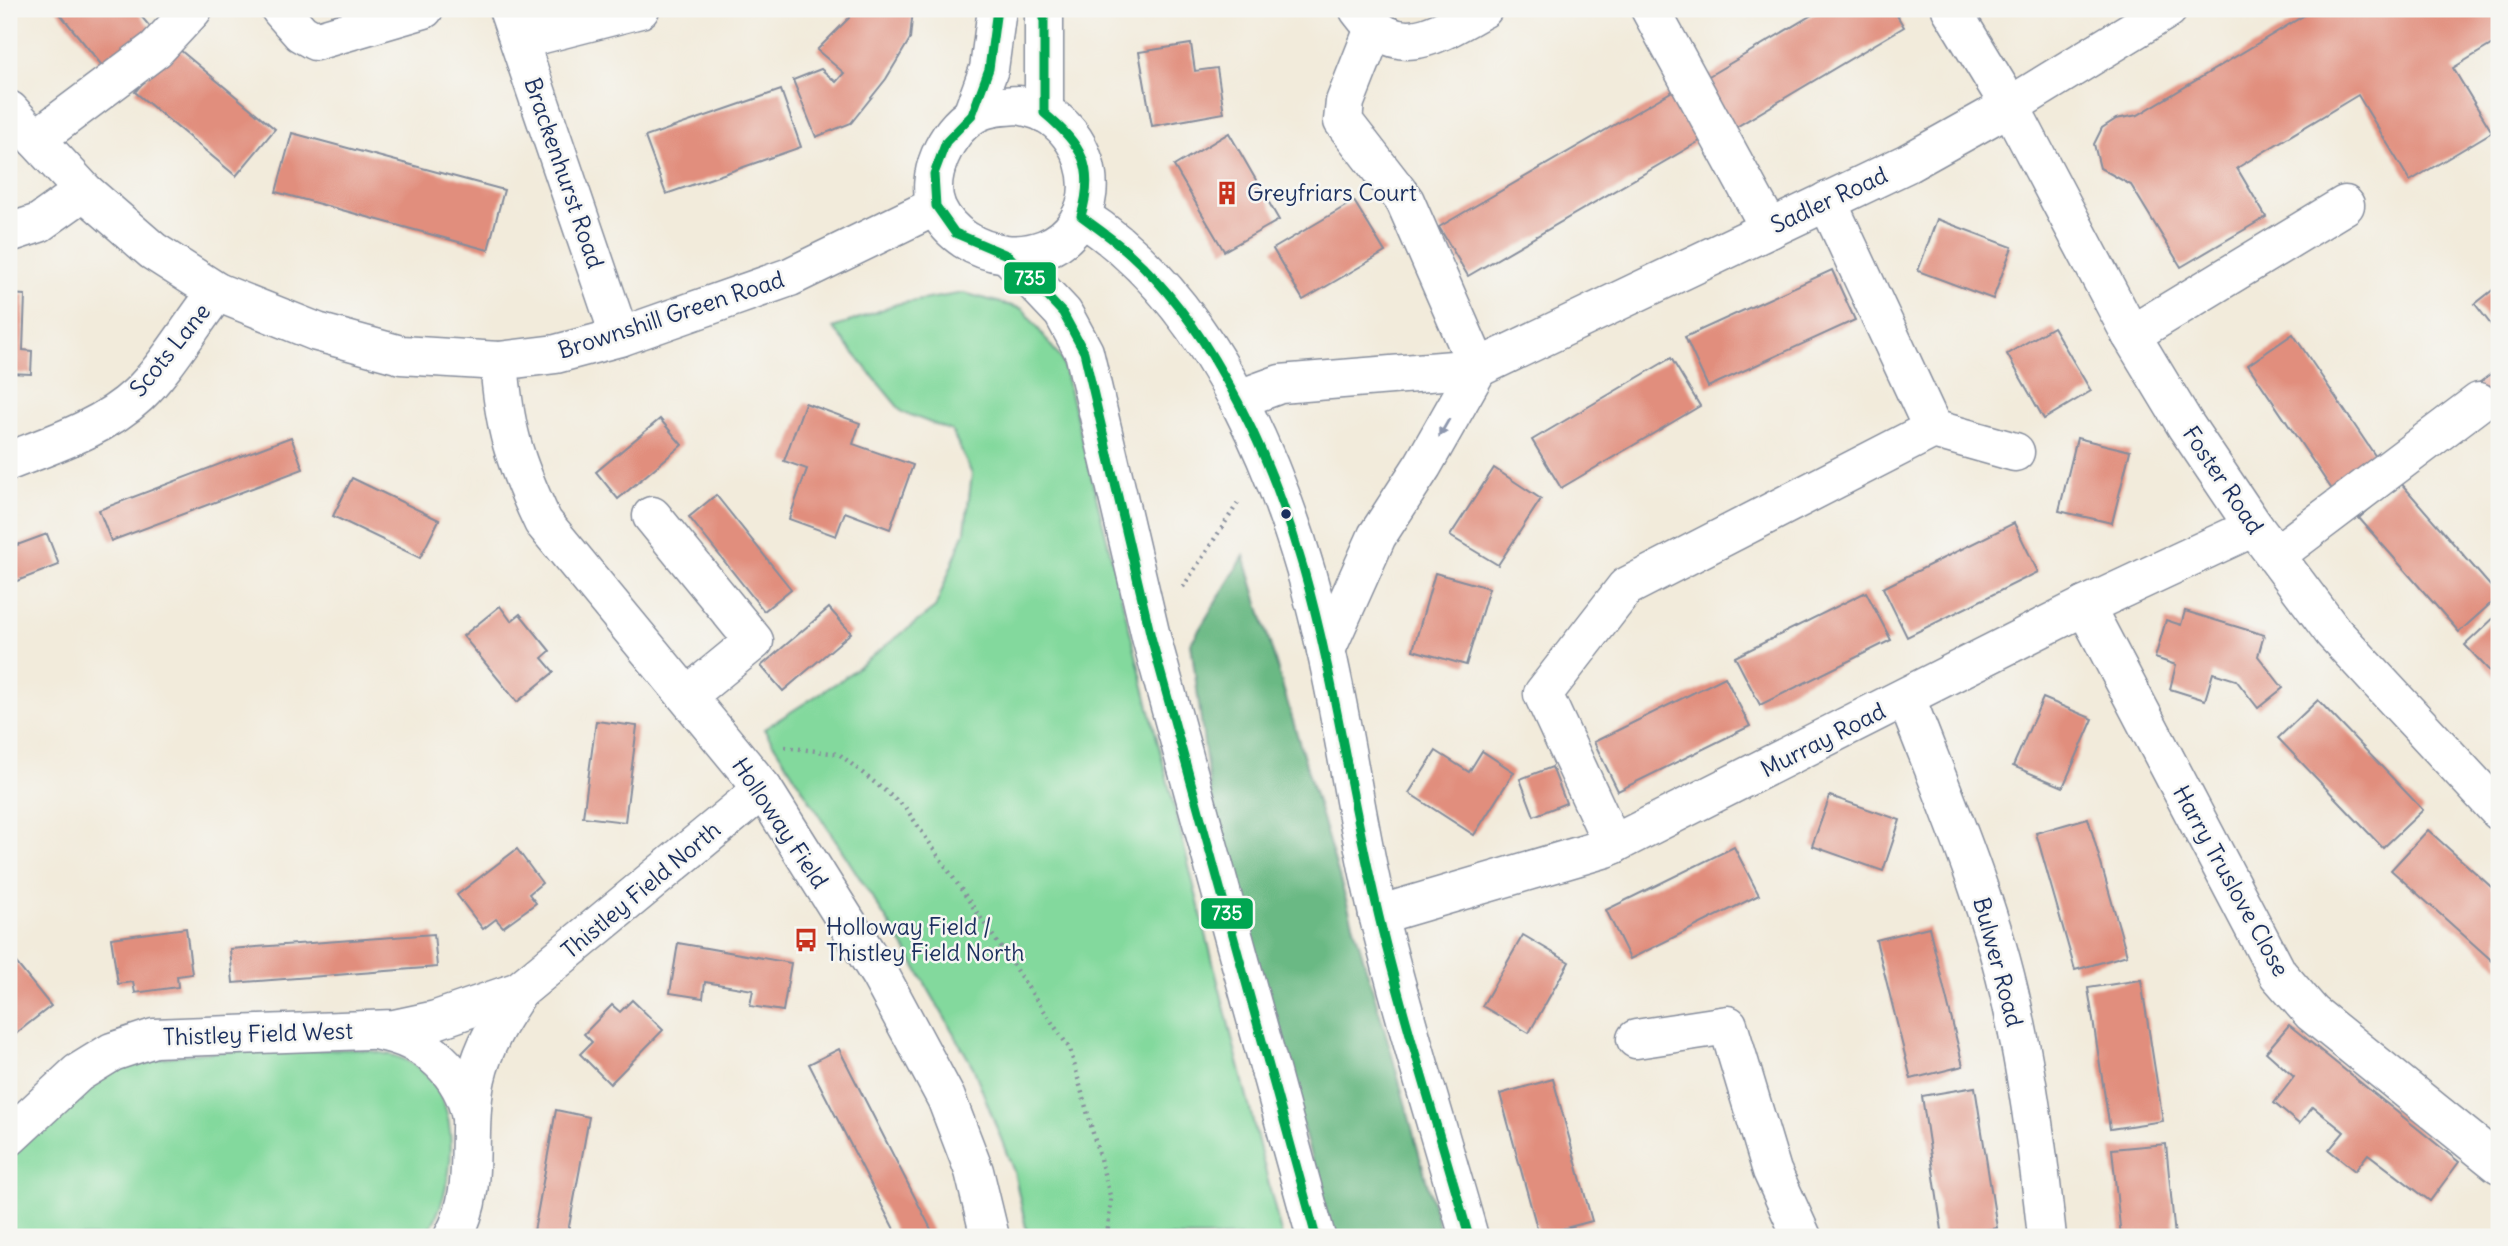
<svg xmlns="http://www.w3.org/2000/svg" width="2508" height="1246" viewBox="0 0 2508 1246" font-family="Delius,sans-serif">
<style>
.green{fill:#83d99d;stroke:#4f847e;stroke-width:2}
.forest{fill:#6ab984;stroke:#427471;stroke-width:2}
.building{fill:#e18e7d}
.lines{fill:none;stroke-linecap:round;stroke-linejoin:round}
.minor-casing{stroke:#868d9c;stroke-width:41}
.major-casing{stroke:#868d9c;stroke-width:41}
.path{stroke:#868d9c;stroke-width:4.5;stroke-dasharray:2 5;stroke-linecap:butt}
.minor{stroke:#fff;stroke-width:38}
.major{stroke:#fff;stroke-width:38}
.bus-1-casing{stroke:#f6f6f2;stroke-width:14}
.bus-1{stroke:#00a651;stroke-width:9}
.oneway{fill:#8d97ae}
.bus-dot{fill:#1b2f5e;stroke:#f6f6f2;stroke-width:2.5}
.labels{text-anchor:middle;stroke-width:5;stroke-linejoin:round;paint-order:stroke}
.street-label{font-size:23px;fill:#1b2f5e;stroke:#f6f6f2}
.poi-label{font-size:23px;fill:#1b2f5e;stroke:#f6f6f2;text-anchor:start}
.line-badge{stroke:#f6f6f2;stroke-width:2.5}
.badge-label{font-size:19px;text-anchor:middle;font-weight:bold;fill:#fff}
</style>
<rect width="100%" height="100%" fill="#f6f6f2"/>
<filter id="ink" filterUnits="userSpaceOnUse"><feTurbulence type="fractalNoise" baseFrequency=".0143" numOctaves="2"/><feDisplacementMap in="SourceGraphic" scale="14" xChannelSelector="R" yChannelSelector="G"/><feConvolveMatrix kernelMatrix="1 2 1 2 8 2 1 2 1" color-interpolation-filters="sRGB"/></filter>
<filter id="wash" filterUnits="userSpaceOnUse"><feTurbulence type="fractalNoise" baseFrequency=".00686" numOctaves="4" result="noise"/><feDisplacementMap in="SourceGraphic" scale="28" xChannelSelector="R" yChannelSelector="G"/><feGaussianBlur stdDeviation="1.57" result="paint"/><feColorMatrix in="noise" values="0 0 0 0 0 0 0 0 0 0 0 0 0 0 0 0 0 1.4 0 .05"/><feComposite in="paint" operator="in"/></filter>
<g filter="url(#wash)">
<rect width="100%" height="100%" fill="#f2ebdb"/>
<!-- green -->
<g class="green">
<path d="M964,293L1023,309L1062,360L1282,1237H1028L1014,1172L973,1067L906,950L764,729L841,680L935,608L965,531L972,474L952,431L902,412L833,328L897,304Z"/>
<path d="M356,1049C375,1052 396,1053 413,1064C467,1098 456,1192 425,1237H9V1159C33,1136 56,1108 83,1088C144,1041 280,1052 356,1049Z"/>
</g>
<!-- forest -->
<path class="forest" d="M1244,556L1390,1048L1442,1237H1333L1210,790L1191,643Z"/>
<g id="blocks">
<!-- building -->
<g class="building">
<path d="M56,9H135L152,29L104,68Z"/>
<path d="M851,9H913L910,39L886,79L851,123L816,137L793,80L821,69L836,82L844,73L817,50L849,18Z"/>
<path d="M1822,9H1893L1904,27L1726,133L1697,83Z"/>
<path d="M2315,9H2499V40L2453,68L2492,132L2410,181L2358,95L2237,168L2266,217L2181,267L2131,185L2100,168L2094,144L2102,128L2116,119L2138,115Z"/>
<path d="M1191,44L1195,71L1217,68L1224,113L1152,126L1139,52Z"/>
<path d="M174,45L275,129L236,176L135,92Z"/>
<path d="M1683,85L1712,134L1468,276L1439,227Z"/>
<path d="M781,90L801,147L666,194L645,137Z"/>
<path d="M292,133L504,190L488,250L276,192Z"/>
<path d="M1229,133L1279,220L1224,251L1174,166Z"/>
<path d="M1354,201L1385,252L1303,300L1273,249Z"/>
<path d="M1937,219L2012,247L1993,299L1918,271Z"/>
<path d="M1832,270L1855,320L1708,387L1685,337Z"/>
<path d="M2499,285V335L2475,304Z"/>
<path d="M9,294L25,295L23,350L32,351L31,374L9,373Z"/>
<path d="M2053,327L2091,391L2044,419L2007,354Z"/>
<path d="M2293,334L2378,460L2333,491L2248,365Z"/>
<path d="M1671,358L1700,406L1561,488L1532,440Z"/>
<path d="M2499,368V395L2488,403L2475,386Z"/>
<path d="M805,403L860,423L853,444L913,465L890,529L845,512L836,536L789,519L807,469L784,461Z"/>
<path d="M660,419L682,445L618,499L596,472Z"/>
<path d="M291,437L303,469L111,541L99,510Z"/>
<path d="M2077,438L2130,451L2112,523L2059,511Z"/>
<path d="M1494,468L1541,499L1498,565L1450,536Z"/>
<path d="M352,478L439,520L420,558L333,516Z"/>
<path d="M2400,482L2499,596L2459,632L2359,518Z"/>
<path d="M716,495L791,589L764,611L689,517Z"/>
<path d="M2014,523L2038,572L1907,637L1883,588Z"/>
<path d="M47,534L59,565L9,584V548Z"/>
<path d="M1435,573L1489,588L1466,665L1413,650Z"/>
<path d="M1866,592L1891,640L1760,705L1735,657Z"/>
<path d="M500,606L511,621L520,614L550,651L542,658L554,672L517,702L463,636Z"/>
<path d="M829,608L851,633L783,691L761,666Z"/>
<path d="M2185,611L2264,635L2258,656L2283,688L2258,708L2236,680L2213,673L2205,700L2170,689L2176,665L2155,658L2166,620L2181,625Z"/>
<path d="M2499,613V681L2465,645Z"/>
<path d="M1725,677L1750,726L1618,791L1594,742Z"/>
<path d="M2043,698L2093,719L2063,787L2013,766Z"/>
<path d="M2318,700L2423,810L2383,848L2278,738Z"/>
<path d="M596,721L637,726L625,822L583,817Z"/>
<path d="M1436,751L1469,772L1482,751L1514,772L1474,835L1409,793Z"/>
<path d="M1552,767L1566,803L1534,816L1520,779Z"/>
<path d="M1830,796L1900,820L1883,871L1812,846Z"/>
<path d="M2088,818L2127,955L2075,970L2036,833Z"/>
<path d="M2428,830L2499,894V967L2391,870Z"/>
<path d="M1734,847L1759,895L1630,959L1606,910Z"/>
<path d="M517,849L542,883L529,894L536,903L503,927L496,919L483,929L457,895Z"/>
<path d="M1929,927L1963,1066L1911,1079L1876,940Z"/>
<path d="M186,928L192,974L177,976L178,987L135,993L133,982L118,984L111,938Z"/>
<path d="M434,934L437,967L233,983L230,949Z"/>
<path d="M1523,935L1569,962L1529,1033L1482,1006Z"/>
<path d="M678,943L791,963L783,1011L750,1006L753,990L705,982L703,998L670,993Z"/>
<path d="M9,954L51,1006L14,1035L9,1028Z"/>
<path d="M2141,980L2163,1121L2110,1129L2088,988Z"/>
<path d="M632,1000L663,1030L610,1084L580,1054L592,1042L584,1034L612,1005L620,1012Z"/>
<path d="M2289,1025L2459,1162L2430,1201L2368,1154L2355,1171L2329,1150L2344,1132L2313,1107L2299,1124L2274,1103L2294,1077L2266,1052Z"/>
<path d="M839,1049L932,1231L920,1237H898L809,1064Z"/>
<path d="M1553,1079L1592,1221L1539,1235L1500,1094Z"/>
<path d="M1975,1087L1997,1228L1943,1237L1922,1096Z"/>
<path d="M556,1110L589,1117L580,1168L567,1237H533Z"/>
<path d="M2166,1144L2175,1237H2121L2112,1149Z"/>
</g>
</g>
</g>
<g filter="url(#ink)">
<use href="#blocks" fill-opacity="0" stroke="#868d9c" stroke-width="2"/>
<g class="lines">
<!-- minor casing -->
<g class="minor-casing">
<g id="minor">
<path d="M280,9L301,33L315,41L424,9"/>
<path d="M508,9L620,337"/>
<path d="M1650,9L1770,229"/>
<path d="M1951,9L2010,106L2131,335L2186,426L2254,527L2333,632L2499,811"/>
<path d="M1359,10C1398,64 1438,33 1483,9"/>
<path d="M519,40L640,9"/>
<path d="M9,110L84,191L153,251L217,292L317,332L401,355L499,361L556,354L620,337L790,277L936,206"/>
<path d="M36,139L156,49L193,9"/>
<path d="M1827,201L1933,429L2015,452"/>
<path d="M9,233L39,223L84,191"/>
<path d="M2131,335L2345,205"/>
<path d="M499,361C504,428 514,461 543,522L763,789L880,975L946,1098L974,1171L990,1237"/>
<path d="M1239,399L1280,384L1478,368L1908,163L2010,106L2168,9"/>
<path d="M9,461C53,444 103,428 138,395C164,371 194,321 217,292"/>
<path d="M652,516L754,641L687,696"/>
<path d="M2276,555L2479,402"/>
<path d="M2085,606L2278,974L2312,1013L2499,1164"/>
<path d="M1326,650L1377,536L1423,465L1478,368L1405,201L1343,121L1345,102L1375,26"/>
<path d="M1906,698C1945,799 1989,900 2012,1005C2029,1082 2039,1159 2047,1237"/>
<path d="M1613,845L1543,694L1626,587L1933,429"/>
<path d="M1378,915L1606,848L2085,606L2254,527"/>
<path d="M379,1031C425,1039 463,1072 471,1118"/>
<path d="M1636,1039L1728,1025L1772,1171L1802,1237"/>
<path d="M9,1137L78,1073L112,1052L154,1038L394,1029L436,1020L519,991L763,789"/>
<path d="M453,1237C481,1187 464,1132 476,1078C483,1046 501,1018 519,991"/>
</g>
</g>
<!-- major casing -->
<g class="major-casing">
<g id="major">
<path d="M1044,9V113"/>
<path d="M1019,105C1027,107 1037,109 1045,113C1082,133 1101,186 1077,223C1045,272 962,261 937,208C924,177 946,131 973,115C986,106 1004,106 1019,105Z"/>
<path d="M972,115L989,69L997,9"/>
<path d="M1081,216C1220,306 1291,494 1326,650C1346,737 1357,826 1378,914C1404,1022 1439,1130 1469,1237"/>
<path d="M1009,256L1063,313L1084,352L1151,637L1316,1237"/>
</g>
</g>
<!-- path -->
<g class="path">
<path d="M1183,587L1238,503"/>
<path d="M785,747L839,754L905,807L1070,1049L1111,1199L1107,1237"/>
</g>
<!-- minor -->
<use href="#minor" class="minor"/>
<!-- major -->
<use href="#major" class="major"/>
<!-- bus-1 casing -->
<g class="bus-1-casing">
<g id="bus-1">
<path d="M997,9L989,69L972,115L946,142L934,174L936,206L955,233L1009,256L1063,313L1084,352L1151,637L1316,1237"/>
<path d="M1044,9V113C1082,145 1096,167 1081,216C1097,228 1115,240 1130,254C1168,288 1200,333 1225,378C1318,540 1332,708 1372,886C1398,1005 1436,1120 1469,1237"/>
</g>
</g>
<!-- bus-1 -->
<use href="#bus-1" class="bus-1"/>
</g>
<!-- one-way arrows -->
<defs><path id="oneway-solid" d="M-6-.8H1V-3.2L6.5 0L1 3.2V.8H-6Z" transform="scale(1.75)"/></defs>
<use class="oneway" href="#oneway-solid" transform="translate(1444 428) rotate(120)"/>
</g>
<!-- icons -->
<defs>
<g id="building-bare" transform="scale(1.89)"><path d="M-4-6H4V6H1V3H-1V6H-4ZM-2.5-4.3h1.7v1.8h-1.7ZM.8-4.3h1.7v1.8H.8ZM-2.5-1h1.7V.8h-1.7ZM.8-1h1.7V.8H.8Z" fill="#c8321e" stroke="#f6f6f2" stroke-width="2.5" paint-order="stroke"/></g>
<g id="bus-bare" transform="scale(1.89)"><path d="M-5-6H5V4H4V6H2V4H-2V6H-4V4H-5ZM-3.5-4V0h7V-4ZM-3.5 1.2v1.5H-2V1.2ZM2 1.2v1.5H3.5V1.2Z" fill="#c8321e" stroke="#f6f6f2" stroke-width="2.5" paint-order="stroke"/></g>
</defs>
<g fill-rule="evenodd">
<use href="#building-bare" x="1227" y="193"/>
<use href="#bus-bare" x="806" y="940"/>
</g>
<!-- markers -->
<circle class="bus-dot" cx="1286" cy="514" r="6"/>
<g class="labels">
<!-- street labels -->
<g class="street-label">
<text transform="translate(564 173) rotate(71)" y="8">Brackenhurst Road</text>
<text transform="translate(1829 200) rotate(-25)" y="8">Sadler Road</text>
<text transform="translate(671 315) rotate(-18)" y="8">Brownshill Green Road</text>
<text transform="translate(170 350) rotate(-51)" y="8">Scots Lane</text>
<text transform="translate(2223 480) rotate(56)" y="8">Foster Road</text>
<text transform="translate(1823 740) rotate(-27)" y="8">Murray Road</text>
<text transform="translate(780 823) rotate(56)" y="8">Holloway Field</text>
<text transform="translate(2231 881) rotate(61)" y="8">Harry Truslove Close</text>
<text transform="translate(641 890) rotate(-40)" y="8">Thistley Field North</text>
<text transform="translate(1998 962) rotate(75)" y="8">Bulwer Road</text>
<text transform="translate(258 1034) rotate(-2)" y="8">Thistley Field West</text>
</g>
<!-- poi labels -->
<g class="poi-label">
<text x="1247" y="201">Greyfriars Court</text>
<text x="826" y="935">Holloway Field /<tspan x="826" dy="26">Thistley Field North</tspan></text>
</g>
</g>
<g class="line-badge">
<rect x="1003" y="261" width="54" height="34" rx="7" fill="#00a651"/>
<rect x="1200" y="897" width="54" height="33" rx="7" fill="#00a651"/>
</g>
<g class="badge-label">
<text x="1030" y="285">735</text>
<text x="1227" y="920">735</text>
</g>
<!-- margin -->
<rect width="2508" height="1246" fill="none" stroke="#f6f6f2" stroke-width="35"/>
</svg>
